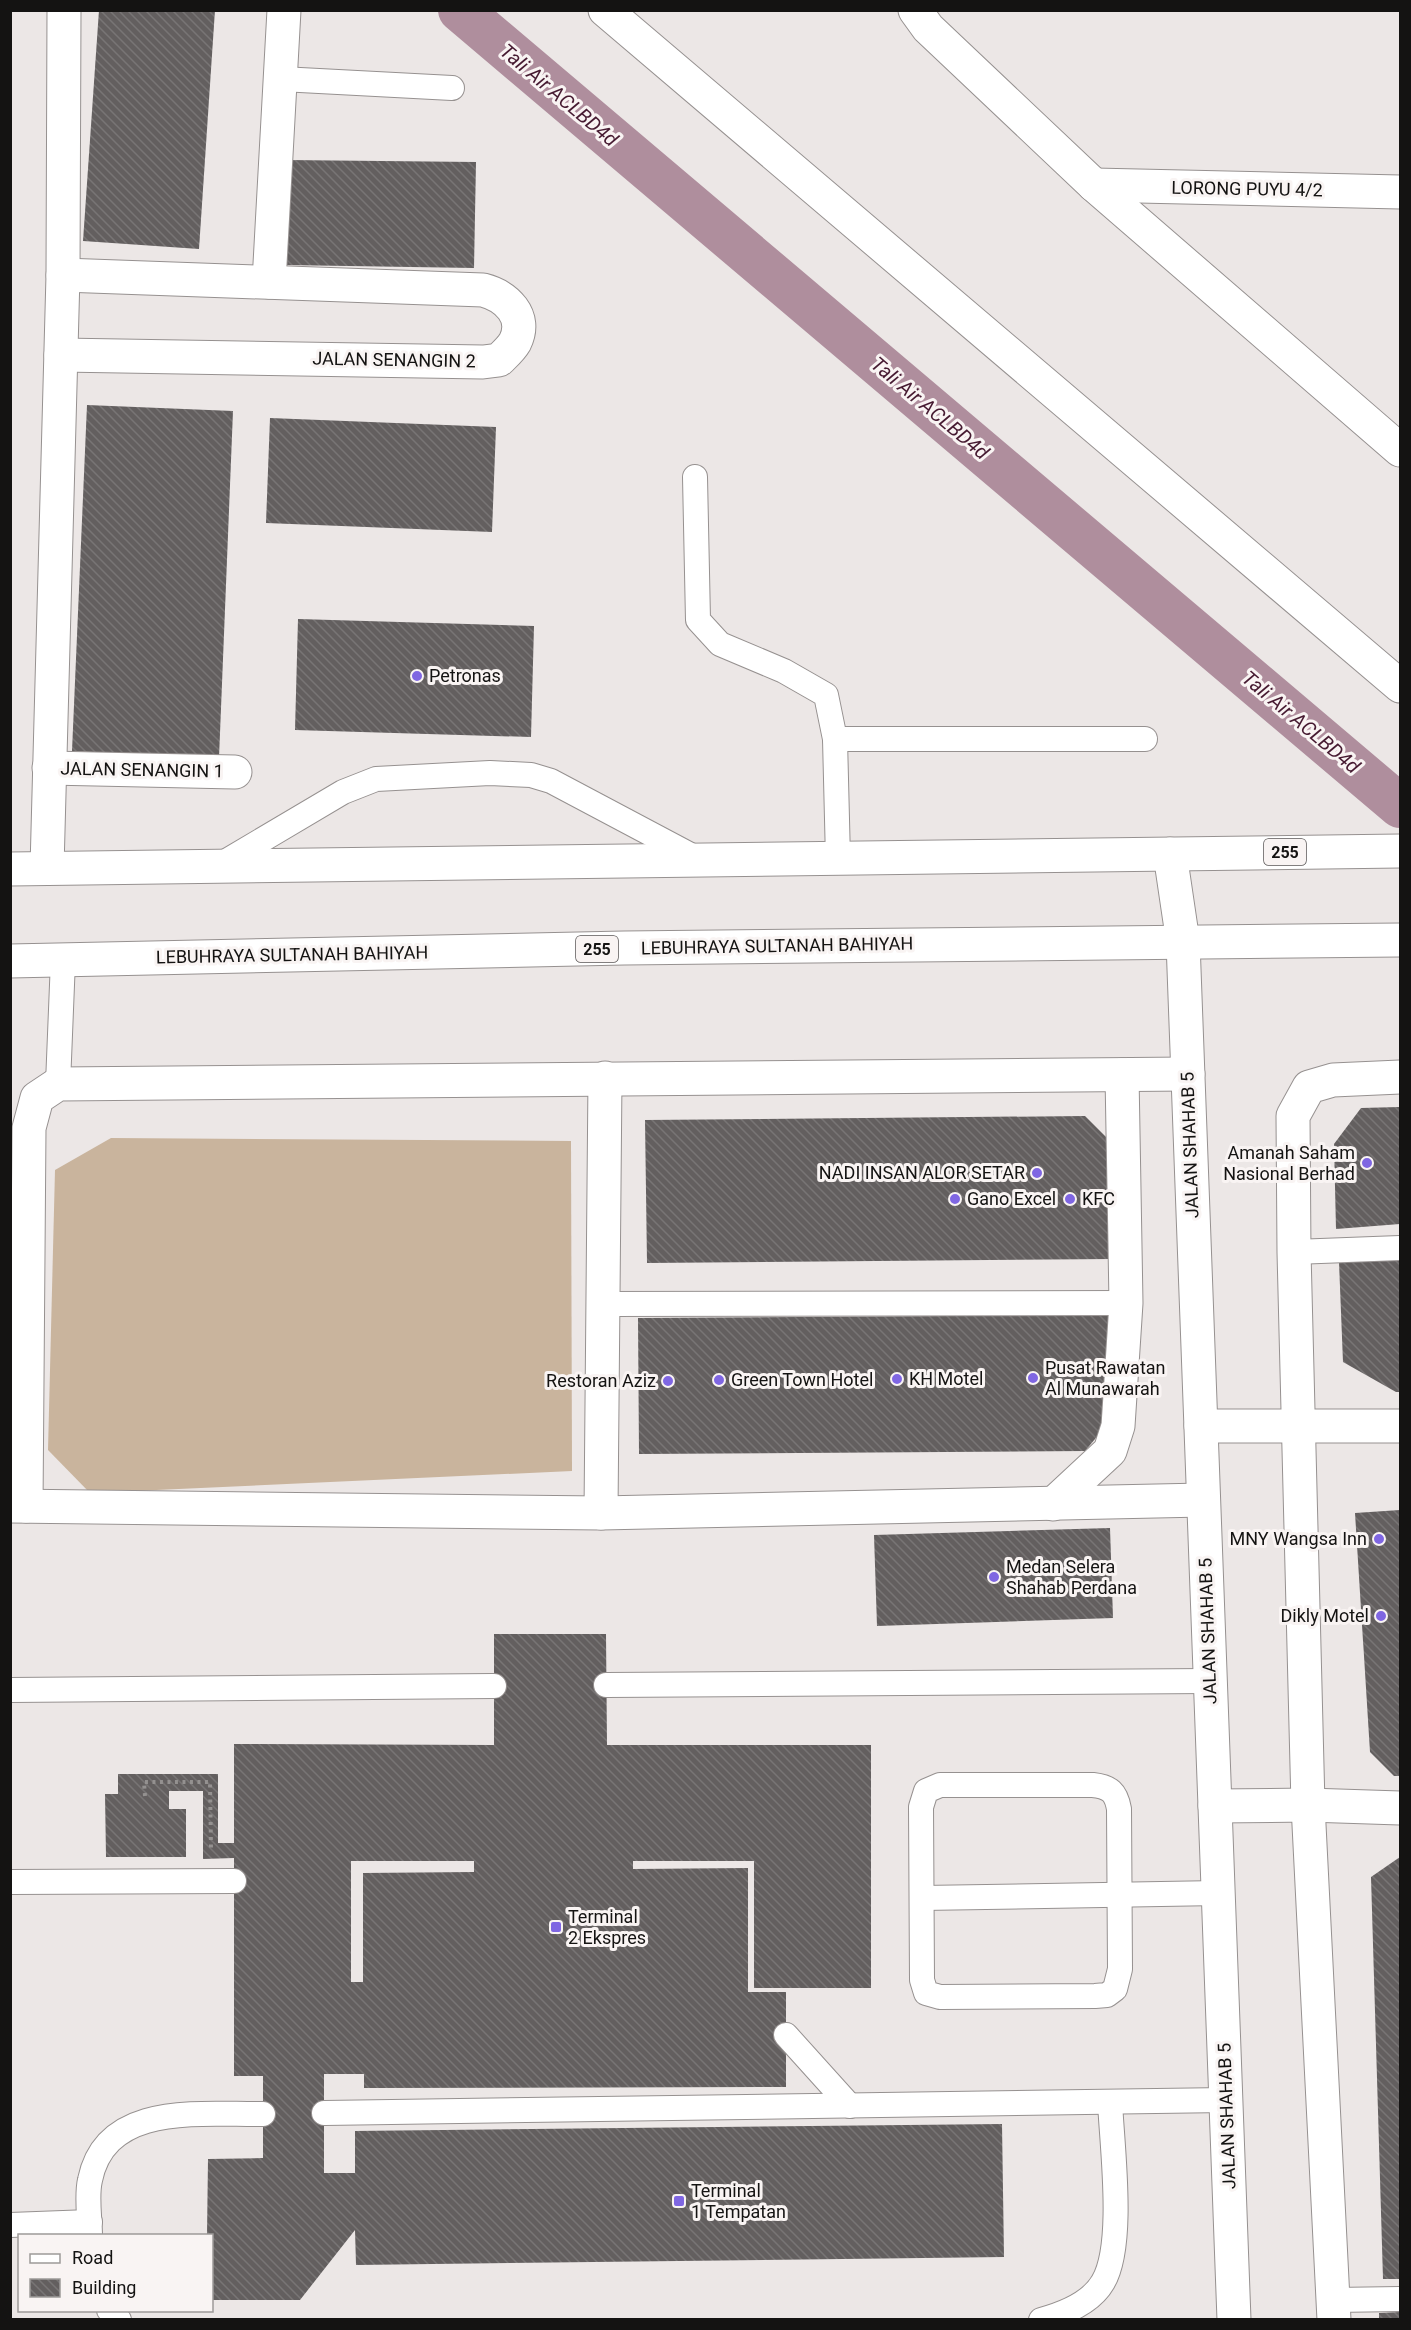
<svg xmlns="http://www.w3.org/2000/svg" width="1411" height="2330" viewBox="0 0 1411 2330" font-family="Roboto,sans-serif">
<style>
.grass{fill:#c9b49d}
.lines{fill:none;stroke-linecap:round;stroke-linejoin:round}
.canal{stroke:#af8e9d;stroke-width:44}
.building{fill:url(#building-back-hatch);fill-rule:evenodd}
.service-casing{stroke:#969190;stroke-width:26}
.minor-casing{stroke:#969190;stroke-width:35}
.primary-casing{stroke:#969190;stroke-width:35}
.path{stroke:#949190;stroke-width:4;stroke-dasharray:3 4.5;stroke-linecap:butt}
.service{stroke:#fff;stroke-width:24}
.minor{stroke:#fff;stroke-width:33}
.primary{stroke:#fff;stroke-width:33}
.poi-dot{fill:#7f66e2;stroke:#f9f4f3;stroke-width:2}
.labels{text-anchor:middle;stroke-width:6;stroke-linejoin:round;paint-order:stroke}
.shield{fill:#f9f4f3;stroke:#595656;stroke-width:1.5}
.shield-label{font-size:16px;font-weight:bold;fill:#141312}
.street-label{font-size:18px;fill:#141312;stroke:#f9f4f3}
.poi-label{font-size:18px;fill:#141312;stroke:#f9f4f3;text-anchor:start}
.water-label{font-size:20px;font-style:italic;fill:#461a31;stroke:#f9f4f3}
</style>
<defs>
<pattern id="building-back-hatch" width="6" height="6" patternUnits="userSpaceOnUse" patternTransform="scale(1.5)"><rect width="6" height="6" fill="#635f5f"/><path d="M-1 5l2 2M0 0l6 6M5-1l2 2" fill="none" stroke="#787575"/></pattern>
</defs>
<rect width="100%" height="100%" fill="#ece7e6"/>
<!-- grass -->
<path class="grass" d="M111,1138L571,1141L572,1471L90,1493L48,1450L55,1170Z"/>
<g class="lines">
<!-- canal -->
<path class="canal" d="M460,10L1400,806"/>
</g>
<!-- building -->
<g class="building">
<path d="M99,10H215L199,249L83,241Z"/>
<path d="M286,160L476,162L474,268L285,265Z"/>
<path d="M87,405L233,411L219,758L72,751Z"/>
<path d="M270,418L496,427L492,532L266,523Z"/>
<path d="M298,619L534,626L531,737L295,730Z"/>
<path d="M1399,1107L1400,1224L1336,1229L1334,1144L1361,1108Z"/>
<path d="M1085,1116L1112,1143L1113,1259L647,1263L645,1120Z"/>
<path d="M1400,1260V1392H1396L1343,1362L1339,1262Z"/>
<path d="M1109,1315L1110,1421L1085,1451L639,1454L638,1318Z"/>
<path d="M1400,1510V1776H1394L1370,1752L1355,1513Z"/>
<path d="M1110,1528L1113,1618L877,1626L874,1535Z"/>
<path d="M494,1634H606L607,1745H871V1988H754V1861H633V1869L748,1868V1992H786V2087L364,2088V2074H324V2173H355V2131L1002,2124L1004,2257L356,2265L355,2230L300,2300H212V2235H207L208,2159L263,2158V2076H234V1858L203,1859V1791H169V1809H186V1857H106L105,1794H118V1774H218V1843H234V1744L494,1745ZM351,1861H474V1872L363,1873V1982H351Z"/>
<path d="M1400,1857V2279H1383L1371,1877Z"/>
<path d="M1400,2312V2319H1379V2313Z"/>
</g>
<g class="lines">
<!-- service casing -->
<g class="service-casing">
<g id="service">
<path d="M281,79L452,88"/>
<path d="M695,477L698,620L720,644L784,671L826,695L835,739L838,859"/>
<path d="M835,739H1145"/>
<path d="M218,866L343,792L376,779L490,773L531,775L551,781L698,859"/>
<path d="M58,1084L63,960"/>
<path d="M1294,1252L1400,1248"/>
<path d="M603,1304L1126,1303"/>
<path d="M606,1685L1210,1681"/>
<path d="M10,1690L494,1686"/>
<path d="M940,1785H1093C1110,1787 1116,1792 1119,1809L1120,1969L1115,1989L1107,1995L1095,1996L940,1997L926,1993L922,1980L921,1807L926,1791Z"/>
<path d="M10,1882L234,1881"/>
<path d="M922,1898L1219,1893"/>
<path d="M786,2035L850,2106"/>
<path d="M324,2113L1226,2100"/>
<path d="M10,2225L90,2222"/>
<path d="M90,2236C90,2218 86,2197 90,2180C106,2101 202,2115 263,2114"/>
<path d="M1334,2300L1400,2299"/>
<path d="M109,2310L119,2320"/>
<path d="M1041,2320C1063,2314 1091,2303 1103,2282C1125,2245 1112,2147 1110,2102"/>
</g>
</g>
<!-- minor casing -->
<g class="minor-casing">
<g id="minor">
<path d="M605,10L1400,686"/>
<path d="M915,10L928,28L1094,185L1400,450"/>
<path d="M1094,185L1400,192"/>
<path d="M269,282L284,10"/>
<path d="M61,355L483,362L499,360C504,355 511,349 515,342C528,316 506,296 483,290L63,275"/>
<path d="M49,768L235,772"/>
<path d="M1170,854L1183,942L1234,2320"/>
<path d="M47,868L63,275L64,10"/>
<path d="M1201,1426H1400"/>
<path d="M1053,1504L1110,1451L1118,1426L1126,1303L1122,1075"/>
<path d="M10,1506L601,1513L1203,1500"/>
<path d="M26,1506L29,1128L37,1098L58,1084L1188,1074"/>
<path d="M601,1513L605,1078"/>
<path d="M1215,1806L1308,1805L1400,1808"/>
<path d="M1334,2320L1308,1805L1294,1252L1293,1116L1309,1087L1333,1080L1400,1077"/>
</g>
</g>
<!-- primary casing -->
<g class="primary-casing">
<g id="primary">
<path d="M10,869L1400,851"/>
<path d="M10,961L624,948L1400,940"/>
</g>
</g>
<!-- path -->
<path class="path" d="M145,1796L144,1782H210L211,1848"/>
<!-- service -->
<use href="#service" class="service"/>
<!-- minor -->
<use href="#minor" class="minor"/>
<!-- primary -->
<use href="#primary" class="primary"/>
</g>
<!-- markers -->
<g class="poi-dot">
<circle cx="417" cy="676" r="6"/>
<circle cx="1367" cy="1163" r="6"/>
<circle cx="1037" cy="1173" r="6"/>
<circle cx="955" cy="1199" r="6"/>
<circle cx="1070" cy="1199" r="6"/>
<circle cx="1033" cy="1378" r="6"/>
<circle cx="897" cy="1379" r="6"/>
<circle cx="719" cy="1380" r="6"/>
<circle cx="668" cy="1381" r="6"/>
<circle cx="1379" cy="1539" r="6"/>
<circle cx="994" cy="1577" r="6"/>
<circle cx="1381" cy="1616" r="6"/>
<rect x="550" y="1921" width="12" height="12" rx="3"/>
<rect x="673" y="2195" width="12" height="12" rx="3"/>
</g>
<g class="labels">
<!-- shield labels -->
<g class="shield">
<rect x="1264" y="839" width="42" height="26" rx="4.5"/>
<rect x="576" y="936" width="42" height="26" rx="4.5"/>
</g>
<g class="shield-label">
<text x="1285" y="858">255</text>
<text x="597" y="955">255</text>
</g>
<!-- street labels -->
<g class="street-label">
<text transform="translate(1247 189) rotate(1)" y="6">LORONG PUYU 4/2</text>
<text transform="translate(394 360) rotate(1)" y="6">JALAN SENANGIN 2</text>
<text transform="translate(142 770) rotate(1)" y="6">JALAN SENANGIN 1</text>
<text transform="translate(777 946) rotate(-1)" y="6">LEBUHRAYA SULTANAH BAHIYAH</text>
<text transform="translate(292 955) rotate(-1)" y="6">LEBUHRAYA SULTANAH BAHIYAH</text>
<text transform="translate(1190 1145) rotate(-92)" y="6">JALAN SHAHAB 5</text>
<text transform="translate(1208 1631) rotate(-92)" y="6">JALAN SHAHAB 5</text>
<text transform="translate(1227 2116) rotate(-92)" y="6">JALAN SHAHAB 5</text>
</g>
<!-- poi labels -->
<g class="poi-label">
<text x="429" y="682">Petronas</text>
<text x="1355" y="1159" text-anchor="end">Amanah Saham<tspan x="1355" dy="21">Nasional Berhad</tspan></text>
<text x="1025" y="1179" text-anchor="end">NADI INSAN ALOR SETAR</text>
<text x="967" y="1205">Gano Excel</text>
<text x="1082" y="1205">KFC</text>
<text x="1045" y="1374">Pusat Rawatan<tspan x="1045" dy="21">Al Munawarah</tspan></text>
<text x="909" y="1385">KH Motel</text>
<text x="731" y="1386">Green Town Hotel</text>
<text x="656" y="1387" text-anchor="end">Restoran Aziz</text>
<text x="1367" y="1545" text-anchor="end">MNY Wangsa Inn</text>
<text x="1006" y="1573">Medan Selera<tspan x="1006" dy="21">Shahab Perdana</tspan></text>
<text x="1369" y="1622" text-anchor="end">Dikly Motel</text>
<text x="568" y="1923">Terminal<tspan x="568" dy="21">2 Ekspres</tspan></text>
<text x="691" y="2197">Terminal<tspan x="691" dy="21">1 Tempatan</tspan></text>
</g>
<!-- water labels -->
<g class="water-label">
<text transform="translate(559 95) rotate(40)" y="7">Tali Air ACLBD4d</text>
<text transform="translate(930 408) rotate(40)" y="7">Tali Air ACLBD4d</text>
<text transform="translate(1301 722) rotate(40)" y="7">Tali Air ACLBD4d</text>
</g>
</g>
<!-- border -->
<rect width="1411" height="2330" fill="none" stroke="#141312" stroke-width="24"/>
<!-- legend -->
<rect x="18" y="2234" width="195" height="78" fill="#f9f4f3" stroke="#9d9a99" stroke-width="1.5"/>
<rect x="30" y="2254" width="30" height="9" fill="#ffffff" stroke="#9d9a99" stroke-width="1.5"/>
<text x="72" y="2264" font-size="18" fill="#141312">Road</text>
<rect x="30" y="2279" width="30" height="18" fill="url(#building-back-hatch)" stroke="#9d9a99" stroke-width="1.5"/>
<text x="72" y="2294" font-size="18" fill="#141312">Building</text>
</svg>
